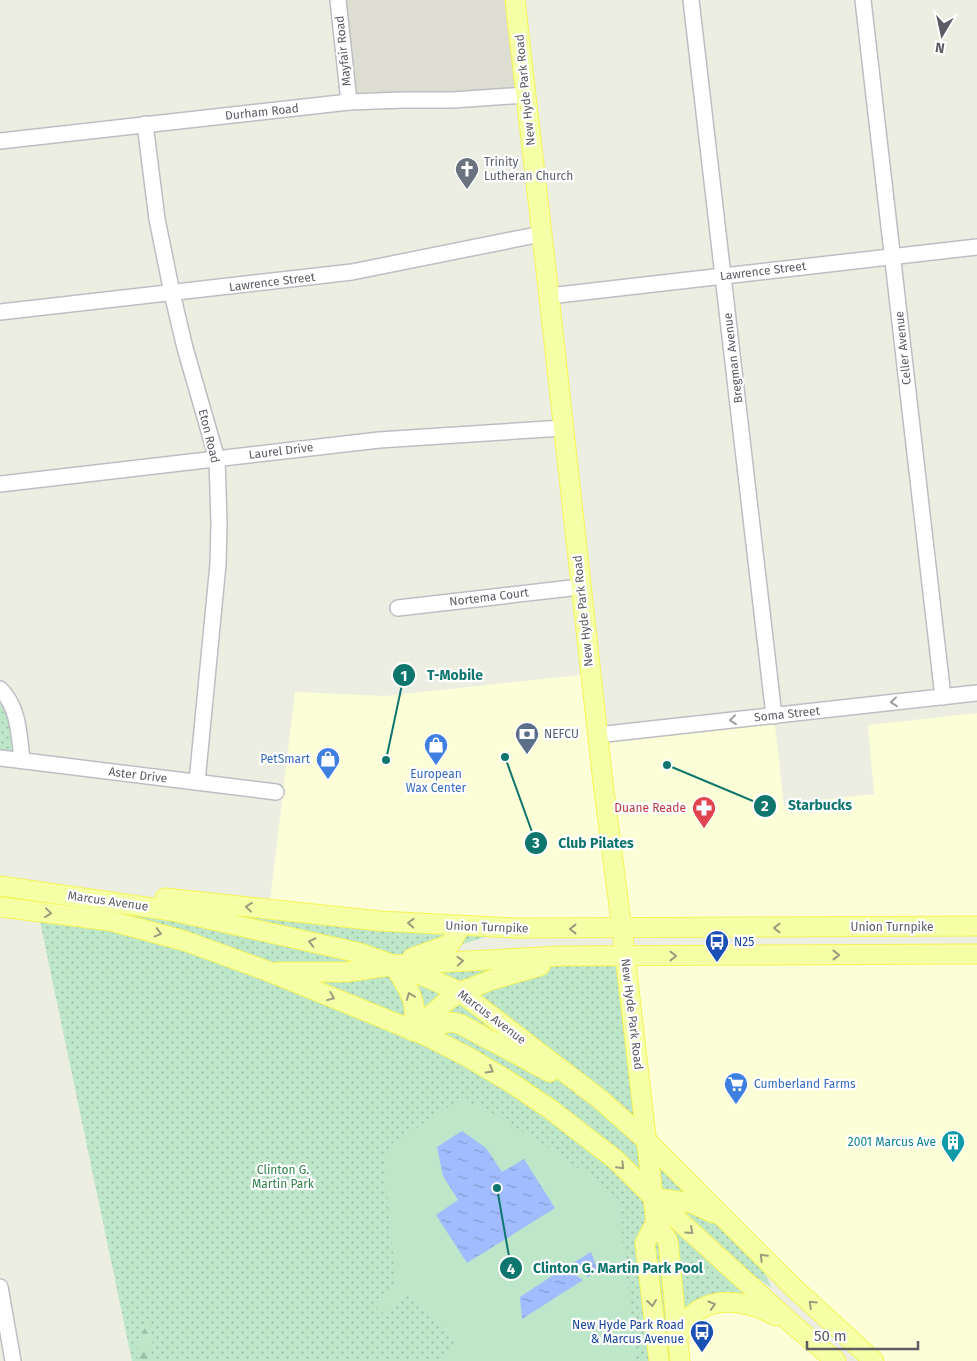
<svg xmlns="http://www.w3.org/2000/svg" width="977" height="1361" viewBox="0 0 977 1361" font-family="'Fira Sans',sans-serif">
<style>
.commercial{fill:#fcfed7}
.education{fill:#ddded1}
.green{fill:url(#green-dots)}
.forest{fill:url(#forest-firs)}
.pitch{fill:#bee6c9}
.water{fill:url(#water-ripples)}
.lines{fill:none;stroke-linecap:round;stroke-linejoin:round}
.minor-casing{stroke:#bdbec4;stroke-width:18}
.major-casing{stroke:#f4f456;stroke-width:21}
.minor{stroke:#fff;stroke-width:15}
.major{stroke:#f4ffa6;stroke-width:19}
.oneway{stroke:#9d9da2}
.oneway2{stroke:#989d7e}
.labels{text-anchor:middle;stroke-width:4.5;stroke-linejoin:round;paint-order:stroke}
.street-label{font-size:12px;fill:#5b5c64;stroke:#fff}
.worship-label{font-size:12px;fill:#5b616d;stroke:#fff;text-anchor:start}
.service-label{font-size:12px;fill:#4e5e75;stroke:#fff;text-anchor:start}
.shop-label{font-size:12px;fill:#366cbe;stroke:#fff;text-anchor:end}
.health-label{font-size:12px;fill:#be3a42;stroke:#fff;text-anchor:end}
.transit-label{font-size:12px;fill:#164399;stroke:#fff;text-anchor:start}
.culture-label{font-size:12px;fill:#0d838f;stroke:#fff;text-anchor:end}
.park-label{font-size:12px;fill:#32834d;stroke:#fff}
.leader{fill:none;stroke:#0f766e;stroke-width:2}
.callout-dot{fill:#0f766e;stroke:#fff;stroke-width:2}
.mark-label{font-size:15px;text-anchor:middle;font-weight:bold;fill:#fff}
.callout-label{font-size:14px;text-anchor:middle;font-weight:bold;fill:#0f766e;stroke:#fff;stroke-width:4.5;stroke-linejoin:round;paint-order:stroke}
</style>
<defs>
<pattern id="green-dots" width="8" height="8" patternUnits="userSpaceOnUse" patternTransform="scale(1.25)"><rect width="8" height="8" fill="#bee6c9"/><path d="M2 2h.1M6 6h.1" fill="none" stroke="#9dbea7" stroke-width="1.8" stroke-linecap="round"/></pattern>
<pattern id="forest-firs" width="22" height="20" patternUnits="userSpaceOnUse" patternTransform="scale(1.25)"><rect width="22" height="20" fill="#bee6c9"/><path d="M5 1l3.5 6h-7zM16 11l3.5 6h-7z" fill="#9dbea7"/></pattern>
<pattern id="water-ripples" width="26" height="14" patternUnits="userSpaceOnUse" patternTransform="scale(1.25)"><rect width="26" height="14" fill="#a1bcff"/><path d="M2 4q2-2 4 0t4 0M15 11q2-2 4 0t4 0" fill="none" stroke="#869cd2"/></pattern>
</defs>
<rect width="100%" height="100%" fill="#edeee2"/>
<!-- commercial -->
<g class="commercial">
<path d="M590,674L598,735L774,716L784,806L802,802L874,794L868,725L977,713V926L622,929L269,909L295,692L385,696Z"/>
<path d="M977,954V1361H874L647,1141L624,956Z"/>
<path d="M763,1309L836,1361H671L699,1310Z"/>
</g>
<!-- education -->
<path class="education" d="M338,0H515L526,95L349,102Z"/>
<!-- green -->
<g class="green">
<path d="M0,689L22,760L0,758Z"/>
<path d="M96,908L215,914L280,910L515,928L397,964L624,956L647,1141L750,1243L772,1288L693,1233L763,1309L699,1310L673,1361H132L38,912L133,926Z"/>
</g>
<!-- forest -->
<path class="forest" d="M149,1324L153,1339L151,1356V1361H138C137,1342 135,1339 149,1324Z"/>
<!-- pitch -->
<path class="pitch" d="M463,1098L475,1106L479,1105L570,1161L571,1164L593,1176L618,1199L636,1361H440L458,1342L407,1293L385,1315L374,1305L396,1283L384,1163L393,1143Z"/>
<!-- water -->
<g class="water">
<path d="M462,1131L486,1148L502,1172L524,1159L555,1208L467,1263L436,1215L458,1200L443,1176L437,1147Z"/>
<path d="M591,1252L598,1271L588,1277L570,1265Z"/>
<path d="M564,1268L583,1280L522,1319L520,1297Z"/>
</g>
<g class="lines">
<!-- minor casing -->
<g class="minor-casing">
<g id="minor">
<path d="M338,0L349,102"/>
<path d="M691,0L774,716"/>
<path d="M863,0L943,697"/>
<path d="M145,124L157,219L172,293L185,348L217,459L219,523L218,564L197,782"/>
<path d="M0,141L349,102L403,100H453L526,95"/>
<path d="M549,296L977,247"/>
<path d="M0,312L352,272L541,234"/>
<path d="M0,484L379,440L563,428"/>
<path d="M398,608L580,587"/>
<path d="M0,689C19,707 19,735 22,760"/>
<path d="M597,735L977,693"/>
<path d="M0,758L276,792"/>
<path d="M0,1287L13,1361"/>
</g>
</g>
<!-- major casing -->
<g class="major-casing">
<g id="major">
<path d="M515,0L549,296L603,783L622,929L656,1222L668,1241L680,1361"/>
<path d="M0,886L173,911L360,953L424,976L460,992L601,1100L647,1141L794,1288L874,1361"/>
<path d="M165,898L380,921L515,928L977,926"/>
<path d="M0,907L111,921L185,941L270,972L427,1036L468,1057L510,1082L550,1109L616,1160L654,1198L791,1323L836,1361"/>
<path d="M412,958L450,944L461,926"/>
<path d="M394,965C401,978 412,992 414,1006C415,1014 414,1022 413,1031"/>
<path d="M278,972H347L394,965L561,956L977,954"/>
<path d="M418,1027L448,1000L460,992L491,980L540,966"/>
<path d="M427,1036C437,1025 445,1019 460,1024L550,1072"/>
<path d="M654,1198L692,1203L713,1213"/>
<path d="M656,1222L645,1243L659,1361"/>
<path d="M677,1337C681,1332 684,1326 687,1321C709,1293 749,1301 776,1316"/>
</g>
</g>
<!-- minor -->
<use href="#minor" class="minor"/>
<!-- major -->
<use href="#major" class="major"/>
</g>
<!-- one-way arrows -->
<defs><path id="oneway-chevron" d="M-2-3.5L2.5 0L-2 3.5" fill="none" stroke-width="1.6" stroke-linecap="round" stroke-linejoin="round" transform="scale(1.25)"/></defs>
<g class="oneway">
<use href="#oneway-chevron" transform="translate(894 702) rotate(174)"/>
<use href="#oneway-chevron" transform="translate(733 720) rotate(174)"/>
</g>
<g class="oneway2">
<use href="#oneway-chevron" transform="translate(249 907) rotate(-174)"/>
<use href="#oneway-chevron" transform="translate(48 913) rotate(7)"/>
<use href="#oneway-chevron" transform="translate(411 923) rotate(-177)"/>
<use href="#oneway-chevron" transform="translate(777 928) rotate(-180)"/>
<use href="#oneway-chevron" transform="translate(573 929) rotate(-180)"/>
<use href="#oneway-chevron" transform="translate(158 933) rotate(15)"/>
<use href="#oneway-chevron" transform="translate(312 942) rotate(-167)"/>
<use href="#oneway-chevron" transform="translate(836 955)"/>
<use href="#oneway-chevron" transform="translate(673 956)"/>
<use href="#oneway-chevron" transform="translate(460 961) rotate(-3)"/>
<use href="#oneway-chevron" transform="translate(410 996) rotate(-112)"/>
<use href="#oneway-chevron" transform="translate(331 997) rotate(22)"/>
<use href="#oneway-chevron" transform="translate(490 1070) rotate(31)"/>
<use href="#oneway-chevron" transform="translate(621 1166) rotate(45)"/>
<use href="#oneway-chevron" transform="translate(690 1231) rotate(42)"/>
<use href="#oneway-chevron" transform="translate(763 1257) rotate(-135)"/>
<use href="#oneway-chevron" transform="translate(652 1303) rotate(83)"/>
<use href="#oneway-chevron" transform="translate(812 1304) rotate(-137)"/>
<use href="#oneway-chevron" transform="translate(712 1305) rotate(-16)"/>
</g>
<!-- icons -->
<defs>
<g id="church-pin" transform="scale(1.25)"><path d="M0 17L-7.5 6A9.5 9.5 0 1 1 7.5 6Z" fill="#6b7280" stroke="#fff"/><path d="M-1.2-6h2.4v3.5h3.3v2.4h-3.3V6h-2.4V-.1h-3.3v-2.4h3.3Z" fill="#fff"/></g>
<g id="bank-pin" transform="scale(1.25)"><path d="M0 17L-7.5 6A9.5 9.5 0 1 1 7.5 6Z" fill="#5c6f8a" stroke="#fff"/><path d="M-6-4H6V4H-6ZM0-2.3a2.3 2.3 0 1 0 0 4.6a2.3 2.3 0 1 0 0-4.6Z" fill="#fff"/></g>
<g id="shop-pin" transform="scale(1.25)"><path d="M0 17L-7.5 6A9.5 9.5 0 1 1 7.5 6Z" fill="#3f7fe0" stroke="#fff"/><path d="M-5-2.5h2.3a2.7 3.5 0 0 1 5.4 0H5L5.5 6h-11ZM-1.5-2.5h3a1.5 2.3 0 0 0-3 0Z" fill="#fff"/></g>
<g id="pharmacy-pin" transform="scale(1.25)"><path d="M0 17L-7.5 6A9.5 9.5 0 1 1 7.5 6Z" fill="#e0444e" stroke="#fff"/><path d="M-2-6h4v4h4v4h-4v4h-4v-4h-4v-4h4Z" fill="#fff"/></g>
<g id="bus-pin" transform="scale(1.25)"><path d="M0 17L-7.5 6A9.5 9.5 0 1 1 7.5 6Z" fill="#1a4fb4" stroke="#fff"/><path d="M-5-6H5V4H4V6H2V4H-2V6H-4V4H-5ZM-3.5-4V0h7V-4ZM-3.5 1.2v1.5H-2V1.2ZM2 1.2v1.5H3.5V1.2Z" fill="#fff"/></g>
<g id="supermarket-pin" transform="scale(1.25)"><path d="M0 17L-7.5 6A9.5 9.5 0 1 1 7.5 6Z" fill="#3f7fe0" stroke="#fff"/><path d="M-6-5.5h2.5l.6 2H6L4.5 2H-2.5L-4.4-4H-6ZM-1.5 3.2a1.3 1.3 0 1 0 .1 0ZM3 3.2a1.3 1.3 0 1 0 .1 0Z" fill="#fff"/></g>
<g id="building-pin" transform="scale(1.25)"><path d="M0 17L-7.5 6A9.5 9.5 0 1 1 7.5 6Z" fill="#0f9aa8" stroke="#fff"/><path d="M-4-6H4V6H1V3H-1V6H-4ZM-2.5-4.3h1.7v1.8h-1.7ZM.8-4.3h1.7v1.8H.8ZM-2.5-1h1.7V.8h-1.7ZM.8-1h1.7V.8H.8Z" fill="#fff"/></g>
</defs>
<g fill-rule="evenodd">
<use href="#church-pin" x="467" y="169"/>
<use href="#bank-pin" x="527" y="734"/>
<use href="#shop-pin" x="436" y="745"/>
<use href="#shop-pin" x="328" y="759"/>
<use href="#pharmacy-pin" x="704" y="808"/>
<use href="#bus-pin" x="717" y="942"/>
<use href="#supermarket-pin" x="736" y="1084"/>
<use href="#building-pin" x="953" y="1142"/>
<use href="#bus-pin" x="702" y="1332"/>
</g>
<g class="labels">
<!-- street labels -->
<g class="street-label">
<text transform="translate(343 51) rotate(-96)" y="4">Mayfair Road</text>
<text transform="translate(525 90) rotate(-96)" y="4">New Hyde Park Road</text>
<text transform="translate(262 112) rotate(-6)" y="4">Durham Road</text>
<text transform="translate(763 271) rotate(-7)" y="4">Lawrence Street</text>
<text transform="translate(272 282) rotate(-7)" y="4">Lawrence Street</text>
<text transform="translate(903 348) rotate(-96)" y="4">Celler Avenue</text>
<text transform="translate(733 358) rotate(-97)" y="4">Bregman Avenue</text>
<text transform="translate(209 436) rotate(76)" y="4">Eton Road</text>
<text transform="translate(281 451) rotate(-7)" y="4">Laurel Drive</text>
<text transform="translate(489 597) rotate(-7)" y="4">Nortema Court</text>
<text transform="translate(583 611) rotate(-96)" y="4">New Hyde Park Road</text>
<text transform="translate(787 714) rotate(-6)" y="4">Soma Street</text>
<text transform="translate(138 775) rotate(7)" y="4">Aster Drive</text>
<text transform="translate(108 901) rotate(8)" y="4">Marcus Avenue</text>
<text transform="translate(487 927) rotate(2)" y="4">Union Turnpike</text>
<text x="892" y="931">Union Turnpike</text>
<text transform="translate(632 1014) rotate(83)" y="4">New Hyde Park Road</text>
<text transform="translate(492 1017) rotate(37)" y="4">Marcus Avenue</text>
</g>
<!-- worship labels -->
<g class="worship-label">
<text x="484" y="166">Trinity<tspan x="484" dy="14">Lutheran Church</tspan></text>
</g>
<!-- service labels -->
<g class="service-label">
<text x="544" y="738">NEFCU</text>
</g>
<!-- shop labels -->
<g class="shop-label">
<text x="310" y="763">PetSmart</text>
<text x="436" y="778" text-anchor="middle">European<tspan x="436" dy="14">Wax Center</tspan></text>
<text x="754" y="1088" text-anchor="start">Cumberland Farms</text>
</g>
<!-- health labels -->
<g class="health-label">
<text x="686" y="812">Duane Reade</text>
</g>
<!-- transit labels -->
<g class="transit-label">
<text x="734" y="946">N25</text>
<text x="684" y="1329" text-anchor="end">New Hyde Park Road<tspan x="684" dy="14">&amp; Marcus Avenue</tspan></text>
</g>
<!-- culture labels -->
<g class="culture-label">
<text x="936" y="1146">2001 Marcus Ave</text>
</g>
<!-- park labels -->
<g class="park-label">
<text x="283" y="1174">Clinton G.<tspan x="283" dy="14">Martin Park</tspan></text>
</g>
</g>
<!-- callouts -->
<path class="leader" d="M386 760L404 675M667 765L765 806M505 757L536 843M497 1188L511 1268"/>
<g class="callout-dot">
<circle cx="386" cy="760" r="5"/>
<circle cx="667" cy="765" r="5"/>
<circle cx="505" cy="757" r="5"/>
<circle cx="497" cy="1188" r="5"/>
<circle cx="404" cy="675" r="12"/>
<circle cx="765" cy="806" r="12"/>
<circle cx="536" cy="843" r="12"/>
<circle cx="511" cy="1268" r="12"/>
</g>
<g class="mark-label">
<text x="404" y="681">1</text>
<text x="765" y="811">2</text>
<text x="536" y="848">3</text>
<text x="511" y="1274">4</text>
</g>
<g class="callout-label">
<text x="455" y="680">T-Mobile</text>
<text x="820" y="810">Starbucks</text>
<text x="596" y="848">Club Pilates</text>
<text x="618" y="1273">Clinton G. Martin Park Pool</text>
</g>
<!-- north arrow -->
<g transform="translate(942 35) rotate(189)" stroke="#ffffff" stroke-width="4" paint-order="stroke">
<path d="M0-4L9 19L0 12L-9 19Z" fill="#5b5c64"/>
<text y="-8" font-size="14" font-weight="bold" text-anchor="middle" fill="#5b5c64">N</text>
</g>
<!-- scale -->
<path d="M807 1341v8h111v-8" fill="none" stroke="#5b5c64" stroke-width="2.5"/>
<text x="814" y="1341" font-size="15" fill="#5b5c64" stroke="#ffffff" stroke-width="4" paint-order="stroke">50 m</text>
</svg>
